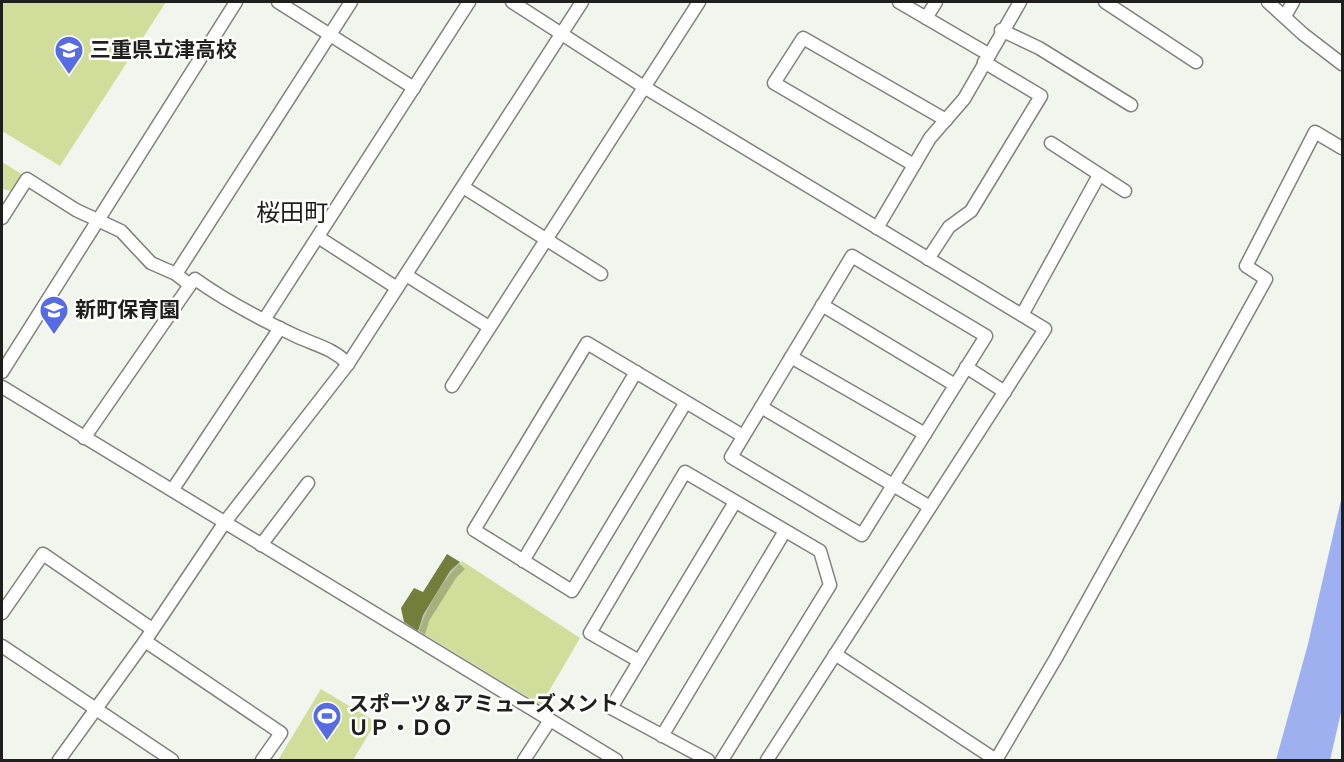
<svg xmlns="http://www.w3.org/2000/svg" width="1344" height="762" viewBox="0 0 1344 762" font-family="'Fira Sans','Noto Sans JP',sans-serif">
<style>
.green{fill:#d1de9b}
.water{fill:#9eb0f0}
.shadow{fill:#0003}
.building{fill:#727e3a}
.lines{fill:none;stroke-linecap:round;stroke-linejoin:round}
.minor-casing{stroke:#81827d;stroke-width:15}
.minor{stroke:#fff;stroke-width:12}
.labels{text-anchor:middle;stroke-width:5;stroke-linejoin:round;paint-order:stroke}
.poi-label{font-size:21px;font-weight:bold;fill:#1f1f1d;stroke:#fffffe;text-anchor:start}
.quarter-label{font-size:24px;fill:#1f1f1d;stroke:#fffffe}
</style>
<rect width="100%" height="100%" fill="#f2f4ee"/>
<!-- green -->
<g class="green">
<path d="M2,2H166L60,166L2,131Z"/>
<path d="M2,162L23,175L11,191L2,189Z"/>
<path d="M462,561L580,638L541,705L419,631C427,606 443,580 462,561Z"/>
<path d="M321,689L376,722L353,760H278Z"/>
</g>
<!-- water -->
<path class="water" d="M1342,496V708L1330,760H1276L1308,644Z"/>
<!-- shadow -->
<path class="shadow" d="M459,563L465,569L456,578L429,621L425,635L413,627L423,594Z"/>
<!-- building -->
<path class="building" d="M447,554L460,562L450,571L423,615L418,631L404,622L401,608L414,588L423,592Z"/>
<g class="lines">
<!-- minor casing -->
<g class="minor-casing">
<g id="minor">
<path d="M278,2L414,88"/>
<path d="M512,2L644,87L1045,329L767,760"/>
<path d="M899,2L988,54"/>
<path d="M1105,2L1196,62"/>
<path d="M1268,2L1303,34L1342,64"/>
<path d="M1285,16L1293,2"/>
<path d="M926,18L936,2"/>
<path d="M1001,30L1039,48L1131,105"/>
<path d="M1051,143L1125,191"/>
<path d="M914,165L774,83L803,38L946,120"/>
<path d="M463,187L601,274"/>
<path d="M2,218L27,179L76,210L121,231L151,263L176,274L190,285L84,438"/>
<path d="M877,228L930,138L964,99L1020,2"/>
<path d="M318,237L397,288"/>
<path d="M852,256L986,336L862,535L731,457Z"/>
<path d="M928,259L949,227L971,211L1041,96L984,62"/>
<path d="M176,274L351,2"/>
<path d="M406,275L489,327"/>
<path d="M190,285L195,279C227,302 260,319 296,336C315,345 333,348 348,364"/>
<path d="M822,305L955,385"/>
<path d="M1022,315L1099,175"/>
<path d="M264,320L469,2"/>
<path d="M791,357L925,434"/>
<path d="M966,367L1005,392"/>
<path d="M2,372L236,2"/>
<path d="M452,386L699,2"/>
<path d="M2,387L616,760"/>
<path d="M686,402L572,591L474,530L587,343C639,374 691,405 743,436"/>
<path d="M761,407L930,507"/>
<path d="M173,489L280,328"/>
<path d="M261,545L308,483"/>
<path d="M523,561L636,372"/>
<path d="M2,613L43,554L152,629"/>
<path d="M145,641L281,733L262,760"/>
<path d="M2,646L172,760"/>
<path d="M835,654L996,760"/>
<path d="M639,661L590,633L685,472L820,551L830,585L722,760"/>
<path d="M662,736L785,531"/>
<path d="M59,760L145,641L225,522L348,364L582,2"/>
<path d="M524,760L550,720"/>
<path d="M708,760L611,708L735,502"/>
<path d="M996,760L1056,658L1266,279L1246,266L1315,132L1342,148"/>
</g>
</g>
<!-- minor -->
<use href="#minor" class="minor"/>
</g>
<!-- icons -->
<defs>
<g id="school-pin" transform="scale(1.5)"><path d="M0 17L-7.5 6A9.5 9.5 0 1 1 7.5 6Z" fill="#576ce3" stroke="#fffffe"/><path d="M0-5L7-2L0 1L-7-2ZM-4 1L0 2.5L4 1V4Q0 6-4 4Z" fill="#fff"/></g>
<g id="stadium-pin" transform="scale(1.5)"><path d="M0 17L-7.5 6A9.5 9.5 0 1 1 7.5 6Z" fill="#576ce3" stroke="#fffffe"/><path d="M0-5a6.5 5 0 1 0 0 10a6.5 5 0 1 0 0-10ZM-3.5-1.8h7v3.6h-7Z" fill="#fff"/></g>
</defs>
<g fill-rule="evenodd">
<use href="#school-pin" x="69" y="50"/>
<use href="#school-pin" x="54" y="310"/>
<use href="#stadium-pin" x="327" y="716"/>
</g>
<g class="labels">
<!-- poi labels -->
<g class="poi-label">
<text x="90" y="57">三重県立津高校</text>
<text x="75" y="317">新町保育園</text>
<text x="348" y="711">スポーツ＆アミューズメント<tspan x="348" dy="24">ＵＰ・ＤＯ</tspan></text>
</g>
<!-- quarter labels -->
<g class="quarter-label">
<text x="292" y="221">桜田町</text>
</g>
</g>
<!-- border -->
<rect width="1344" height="762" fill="none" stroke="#1f1f1d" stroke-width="6"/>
</svg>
